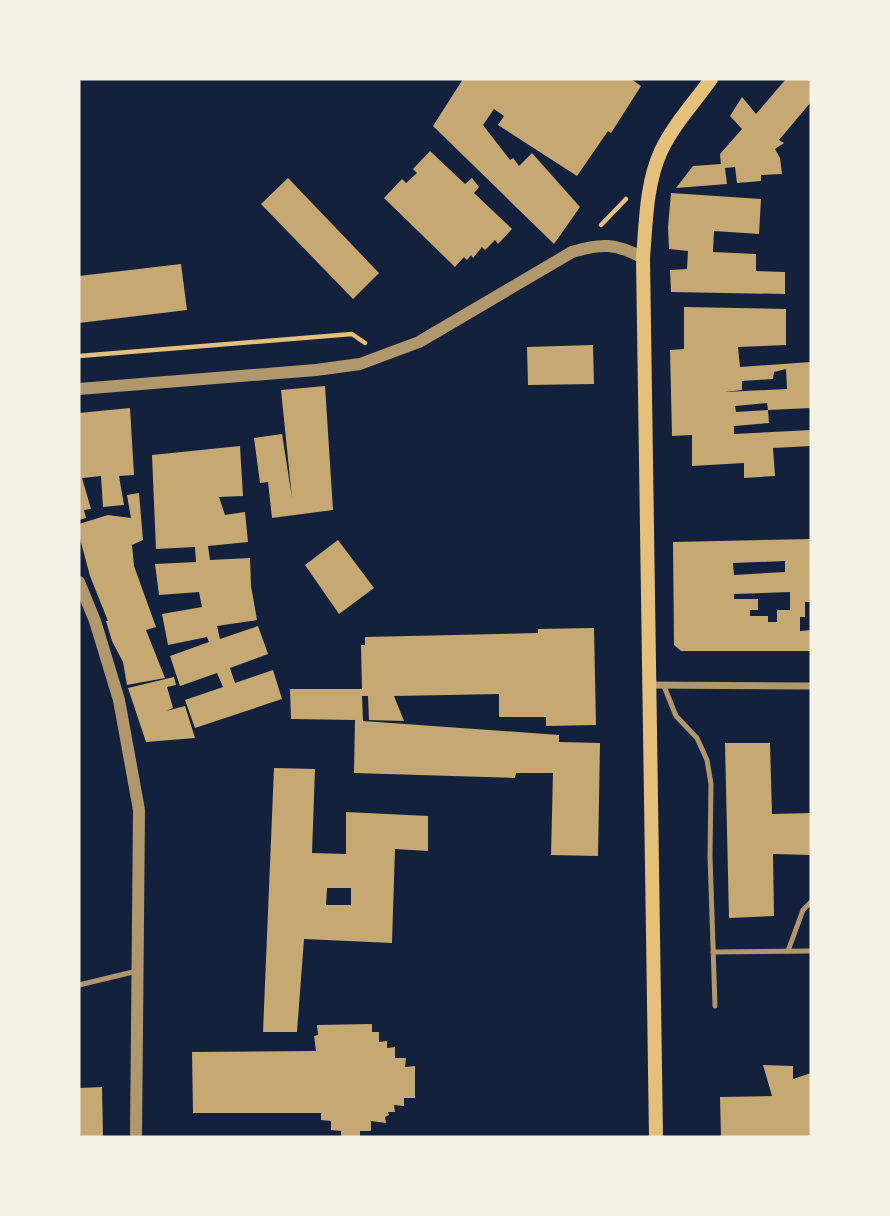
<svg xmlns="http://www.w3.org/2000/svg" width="890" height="1216" viewBox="0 0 890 1216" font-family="'Fira Sans Condensed',sans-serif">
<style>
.building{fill:#c6a872;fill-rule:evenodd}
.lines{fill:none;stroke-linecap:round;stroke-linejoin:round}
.path{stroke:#e5c07b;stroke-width:4.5}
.service{stroke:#b1986c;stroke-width:5}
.minor{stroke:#b1986c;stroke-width:7}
.tertiary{stroke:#b1986c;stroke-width:12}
.secondary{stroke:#e5c07b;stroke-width:14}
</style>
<rect width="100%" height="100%" fill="#14213d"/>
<!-- building -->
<g class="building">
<path d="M463,79H631L641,86L611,133L608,131L577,176L498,125L504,116L494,109L483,125L510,160L513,158L519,166L532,153L580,207L554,244L433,126Z"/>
<path d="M786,79H811V102L779,140L784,143L775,149L780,158L782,174L761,175V181L737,183L735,167L725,168L727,184L676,188L693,166L721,164L720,154L742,129L730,116L742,97L756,114Z"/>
<path d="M430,151L465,184L472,178L479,187L474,193L512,229L498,244L495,240L485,250L482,247L473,258L471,255L467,260L464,257L455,267L384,198L402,179L406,183L417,173L413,169Z"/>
<path d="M288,178L379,273L353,299L261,204Z"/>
<path d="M671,193L761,199L759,234L714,231L713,252L756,254V271L785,272V294L671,292L670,270L687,269L688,251L669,249L668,227Z"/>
<path d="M181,264L187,310L79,323V276Z"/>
<path d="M684,307L786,309V345L738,347L740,367L811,362V408L768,410L767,403L735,406L736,412L768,410L769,423L734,426V434L811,430V446L773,448L775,476L744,478V463L692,466V435L672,436L670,350L684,349ZM786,369L787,389L725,392L742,390V381L773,379L774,372Z"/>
<path d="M593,345L594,384L528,385L527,347Z"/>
<path d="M325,386L333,510L272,518L268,482L260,483L254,438L282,434L292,498L281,390Z"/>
<path d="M130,408L134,475L119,476L124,505L103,507L101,476L82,478L91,509L84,510L86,518L79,520V413Z"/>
<path d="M240,446L243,496L219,497L225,515L245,512L248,542L208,546L210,560L250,558L251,586L257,620L217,626L220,639L258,626L268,654L230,668L235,683L273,670L282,699L195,728L185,700L223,687L217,673L180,686L170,656L209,642L207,637L168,645L162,614L202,607L199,592L159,595L155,564L196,562L195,547L156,549L152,455Z"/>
<path d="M139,493L143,540L132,545L134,566L156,627L146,630L165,678L127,685L123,662L112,641L106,621H108L90,576L79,535V524L108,515L131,518L127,495Z"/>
<path d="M811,539L810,602H805V617H800V631L811,630V651H681L674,645L673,542ZM785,561V572L734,575L733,563ZM790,592V610H777V622H768V616H750V610H758V599H734V594Z"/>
<path d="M338,540L374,588L339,614L305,565Z"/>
<path d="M594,628L596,725L546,726V717H499V694L394,696L404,721L369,720L368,696H362L363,721L559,735V742L600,743L598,856L551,855L553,773H516L515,778L354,773L355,720L291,719L290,689H362L361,645H365V637L538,633V629Z"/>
<path d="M174,677L176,685L167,687L173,708L166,711L185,706L195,738L146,742L128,688Z"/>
<path d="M725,743H770L772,814L811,813V855L773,854L774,916L729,918Z"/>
<path d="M274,768L315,769L312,853L346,854V812L428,816V851L395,849L392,943L304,939L297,1032H263ZM327,888H351V905H326Z"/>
<path d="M372,1024V1032H379V1042L387,1041V1048L395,1047V1058H406L405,1067L415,1066V1098H404V1106L394,1105L395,1112H388L389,1115L385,1117L386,1123L371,1121V1131H360V1137H341V1131L331,1130V1121L321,1120V1113H193L192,1052L316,1051L314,1036L318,1035L317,1025Z"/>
<path d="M763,1065L793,1066V1079L811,1073V1137H721L720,1097L772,1096Z"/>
<path d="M102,1087L103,1137H79V1088Z"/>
</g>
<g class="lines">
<!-- path -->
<g class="path">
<path d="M601,225L626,199"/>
<path d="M79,356L352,334L365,343"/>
</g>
<!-- service -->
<g class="service">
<path d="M664,686L676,716L697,738L707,760L711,784L710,856L715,1006"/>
<path d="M788,951L803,910L811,902"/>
<path d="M713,952L811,951"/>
<path d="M79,985L137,971"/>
</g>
<!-- minor -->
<path class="minor" d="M648,685L811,686"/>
<!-- tertiary -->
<g class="tertiary">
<path d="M79,389L316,370L360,364L419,342L572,252C601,243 616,243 643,258"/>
<path d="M79,582L95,621L119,700L139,810L136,1137"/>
</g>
<!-- secondary -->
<path class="secondary" d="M656,1137L643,258C646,222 646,184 661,151C673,125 695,102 711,79"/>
</g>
<!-- border -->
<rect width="890" height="1216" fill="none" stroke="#f6f1e7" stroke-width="161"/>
</svg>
